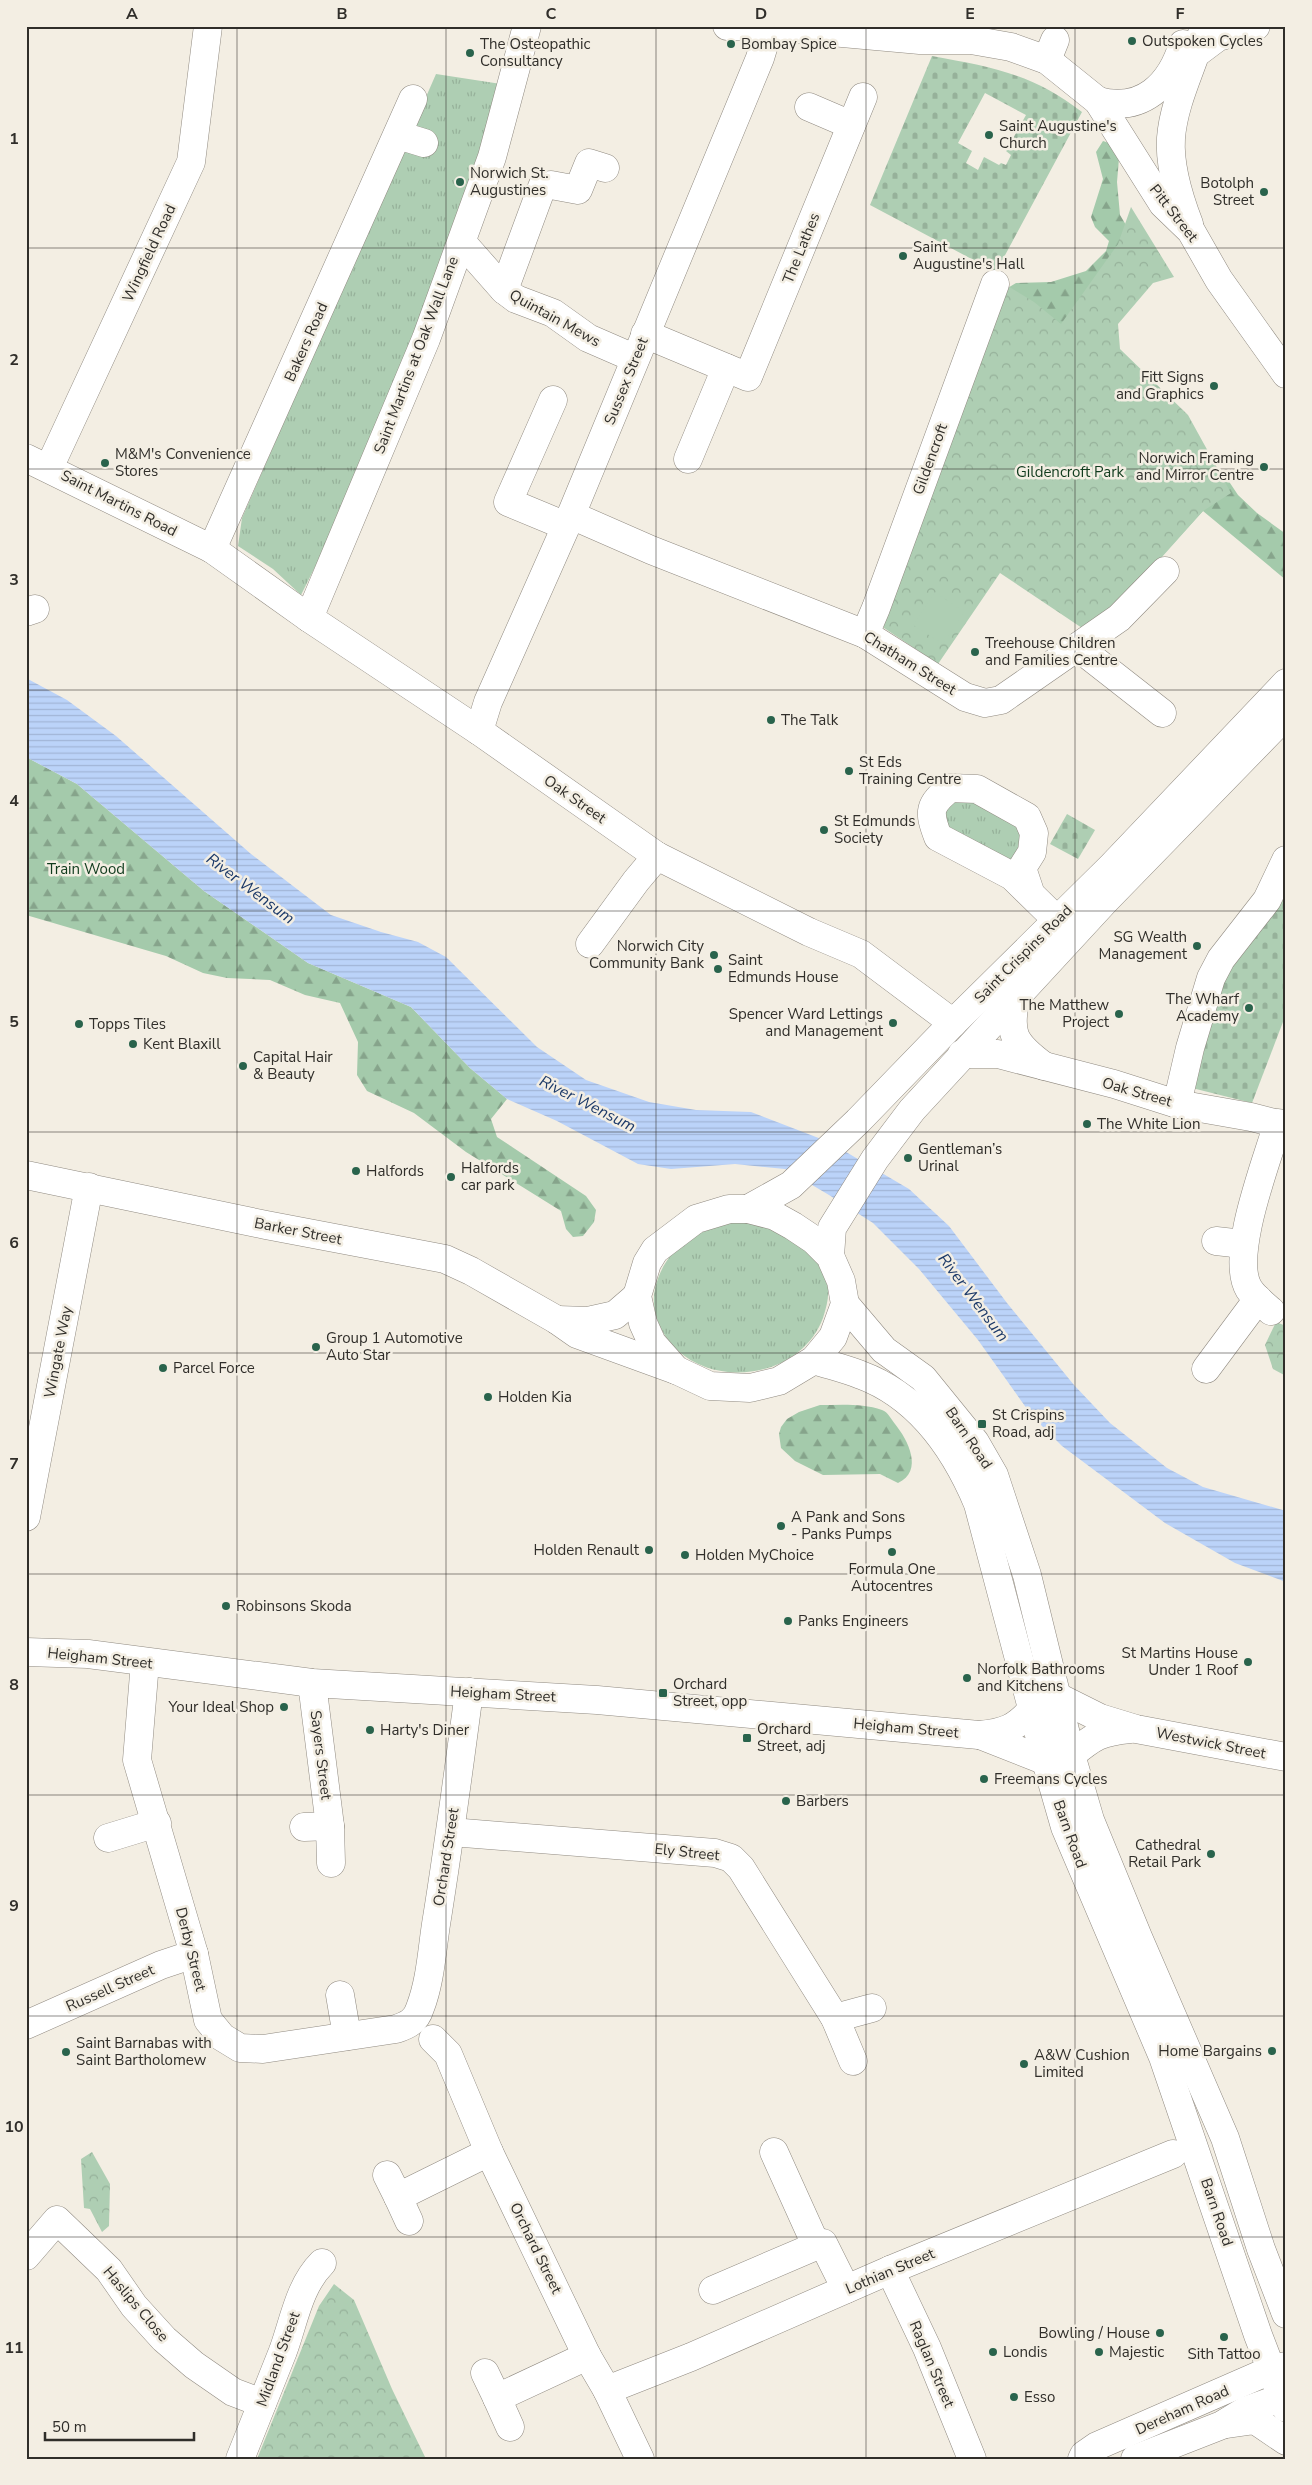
<svg xmlns="http://www.w3.org/2000/svg" width="1312" height="2485" viewBox="0 0 1312 2485" font-family="'Nunito Sans',sans-serif">
<style>
.grass{fill:url(#grass-tufts)}
.forest{fill:url(#forest-firs)}
.cemetery{fill:url(#cemetery-stones);fill-rule:evenodd}
.park{fill:url(#park-crowns)}
.pitch{fill:#aeceb3}
.water{fill:url(#water-rules)}
.lines{fill:none;stroke-linecap:round;stroke-linejoin:round}
.minor-casing{stroke:#908a81;stroke-width:29}
.major-casing{stroke:#908a81;stroke-width:29}
.minor{stroke:#fff;stroke-width:28}
.major{stroke:#fff;stroke-width:28}
.grid{fill:none;stroke:#302e2a;stroke-width:1;stroke-opacity:0.55}
.poi-dot{fill:#29634c;stroke:#f3eee3;stroke-width:2}
.labels{text-anchor:middle;stroke-width:5;stroke-linejoin:round;paint-order:stroke}
.poi-label{font-size:15px;fill:#302e2a;stroke:#f3eee3;text-anchor:start}
.street-label{font-size:15px;fill:#302e2a;stroke:#f3eee3}
.park-label{font-size:15px;fill:#103b1d;stroke:#f3eee3}
.water-label{font-size:16px;font-style:italic;fill:#1c3a69;stroke:#f3eee3}
.neatline{fill:none;stroke:#302e2a;stroke-width:2}
.grid-label{font-size:16px;text-anchor:middle;font-weight:bold;fill:#302e2a}
</style>
<defs>
<pattern id="grass-tufts" width="24" height="20" patternUnits="userSpaceOnUse" patternTransform="scale(1.25)"><rect width="24" height="20" fill="#aeceb3"/><path d="M3 7l-1-3M5 7V3M7 7l1-3M15 17l-1-3M17 17v-4M19 17l1-3" fill="none" stroke="#96b19a"/></pattern>
<pattern id="forest-firs" width="22" height="20" patternUnits="userSpaceOnUse" patternTransform="scale(1.25)"><rect width="22" height="20" fill="#a4caab"/><path d="M5 1l3.5 6h-7zM16 11l3.5 6h-7z" fill="#86a48b"/></pattern>
<pattern id="cemetery-stones" width="16" height="16" patternUnits="userSpaceOnUse" patternTransform="scale(1.25)"><rect width="16" height="16" fill="#aeceb3"/><path d="M2 7V4a2 2 0 0 1 4 0v3zM10 15v-3a2 2 0 0 1 4 0v3z" fill="#96b19a"/></pattern>
<pattern id="park-crowns" width="20" height="18" patternUnits="userSpaceOnUse" patternTransform="scale(1.25)"><rect width="20" height="18" fill="#aeceb3"/><path d="M2 6a3 3 0 1 1 6 0M12 15a3 3 0 1 1 6 0" fill="none" stroke="#96b19a"/></pattern>
<pattern id="water-rules" width="6" height="5" patternUnits="userSpaceOnUse" patternTransform="scale(1.25)"><rect width="6" height="5" fill="#bbd3f9"/><path d="M0 2.5h6" fill="none" stroke="#a1b5d6"/></pattern>
</defs>
<rect width="100%" height="100%" fill="#f3eee3"/>
<!-- grass -->
<g class="grass">
<path d="M436,74L501,84L485,163L350,497L301,595L273,569L238,546L242,518Z"/>
<path d="M954,793L1026,827L1013,862L949,839L940,806Z"/>
<path d="M740,1221C747,1222 756,1221 763,1223C774,1226 785,1237 795,1243C802,1246 813,1251 817,1257C822,1263 825,1274 827,1281C830,1295 827,1305 823,1318C802,1375 721,1390 677,1350C660,1334 649,1309 656,1285C667,1244 702,1228 740,1221Z"/>
</g>
<!-- forest -->
<g class="forest">
<path d="M1103,141L1112,144L1119,158L1117,182L1120,215L1129,230L1070,334L1001,292L1016,283L1051,282L1086,271L1106,251L1109,241L1095,227L1091,217L1103,179L1096,152Z"/>
<path d="M1201,453L1228,480L1238,495L1257,513L1286,534V580L1203,511L1138,582Z"/>
<path d="M26,757L77,784L204,891L308,963L411,1007L470,1068L507,1099L491,1119L497,1137L586,1196L596,1210L594,1222L583,1236L573,1237L566,1229L561,1211L466,1152L414,1113L367,1091L357,1075L358,1042L340,1003L305,995L270,980L227,978L203,973L166,956L26,915Z"/>
<path d="M820,1405C840,1405 863,1403 882,1410C888,1412 891,1419 895,1424C908,1440 924,1471 898,1483L880,1474L823,1475L795,1461L781,1448L779,1434L781,1427L787,1419L799,1412Z"/>
</g>
<!-- cemetery -->
<g class="cemetery">
<path d="M932,56C992,67 1033,74 1082,112L996,272L870,205ZM985,93L1026,115L1006,151L1011,155L1006,165L1001,163L999,165L984,157L978,170L966,163L972,151L958,143Z"/>
<path d="M1067,814L1095,830L1078,859L1050,844Z"/>
<path d="M1284,893L1286,1014L1252,1103L1192,1088L1220,983Z"/>
</g>
<!-- park -->
<g class="park">
<path d="M1131,207L1174,277L1153,283L1118,324L1120,349L1188,415L1231,493L1203,511L1112,613L1085,630L1000,573L938,664L884,628L880,621L1003,283L1034,302L1061,324L1118,244Z"/>
<path d="M1276,1322L1286,1326V1376L1273,1369L1265,1345Z"/>
<path d="M92,2152L110,2184L109,2226L102,2232L90,2209L84,2208L81,2159Z"/>
<path d="M334,2284L354,2300L392,2389L426,2459H257L319,2306Z"/>
</g>
<!-- pitch -->
<path class="pitch" d="M935,592L964,612L943,644L913,625Z"/>
<!-- water -->
<path class="water" d="M26,678L67,700L116,736L251,854L331,915L381,932L418,942L446,957L537,1047L586,1080L649,1102L696,1110L751,1112L829,1142L909,1189L949,1226L1007,1303L1074,1385L1110,1423L1167,1468L1203,1487L1286,1511V1582L1235,1563L1165,1523L1062,1446L1032,1416L978,1340L919,1269L873,1223L829,1195L785,1169L735,1164L671,1169L638,1164L557,1121L507,1099L470,1068L411,1007L308,963L204,891L77,784L26,757Z"/>
<g class="lines">
<!-- minor casing -->
<g class="minor-casing">
<g id="minor">
<path d="M1198,52L1218,37L1256,26"/>
<path d="M1047,60L1055,40"/>
<path d="M809,107L851,125"/>
<path d="M398,135L424,143"/>
<path d="M605,168L589,163L578,190L551,185L542,187L504,290L516,299L553,313L588,338L634,358"/>
<path d="M467,248L504,290"/>
<path d="M645,334L748,377L863,97"/>
<path d="M553,400L508,502L566,526"/>
<path d="M26,458L212,549L309,618L479,731L657,856L809,932L861,954L953,1023"/>
<path d="M688,459L726,368"/>
<path d="M49,468L191,162L208,26"/>
<path d="M571,515L651,550L865,634L965,697L985,703L1001,700L1119,618L1165,571"/>
<path d="M212,549L413,99"/>
<path d="M26,612L35,609"/>
<path d="M309,618L426,339L492,157L527,26"/>
<path d="M865,634L876,608L995,284"/>
<path d="M1079,648L1162,713"/>
<path d="M479,731L488,702L571,515L760,58L769,28"/>
<path d="M1030,892L1022,868L1032,852L1034,833L1027,817L977,789L950,788C929,805 928,811 938,837L1012,876L1057,920"/>
<path d="M590,944L636,881L657,856"/>
<path d="M1016,996C1008,1034 1013,1043 1044,1066"/>
<path d="M962,1054H998L1114,1084L1177,1104L1251,1117L1286,1126"/>
<path d="M1177,1104L1190,1048L1211,978L1221,959L1267,900L1286,860"/>
<path d="M26,1175L266,1225L445,1259L471,1271L557,1320L577,1334L676,1370"/>
<path d="M1216,1241L1243,1244"/>
<path d="M1271,1311C1264,1305 1254,1297 1249,1289C1229,1256 1267,1161 1278,1123"/>
<path d="M557,1320L588,1321L615,1315L637,1296"/>
<path d="M1206,1369L1258,1299"/>
<path d="M26,1517L89,1187"/>
<path d="M26,1652L88,1654L312,1683L597,1700L979,1735C1004,1733 1017,1728 1033,1708"/>
<path d="M145,1662L137,1760L194,1954L208,2020L222,2037L240,2048L263,2049L396,2029C408,2025 416,2021 420,2008C431,1980 432,1947 437,1918C449,1843 459,1768 469,1692"/>
<path d="M312,1683L330,1826L331,1863"/>
<path d="M1058,1697L1100,1718L1136,1729L1286,1757"/>
<path d="M980,1735L1046,1761"/>
<path d="M1071,1755C1094,1736 1100,1732 1130,1729"/>
<path d="M304,1827L330,1826"/>
<path d="M451,1832L715,1853L731,1858L741,1868L835,2018L853,2061"/>
<path d="M108,1838L157,1823"/>
<path d="M340,1995L347,2036"/>
<path d="M835,2018L872,2008"/>
<path d="M26,2025L161,1965L194,1954"/>
<path d="M433,2039L448,2054L489,2152L587,2356L607,2390L640,2459"/>
<path d="M774,2152L816,2245"/>
<path d="M387,2175L398,2197L489,2152"/>
<path d="M398,2197L409,2221"/>
<path d="M26,2256L57,2220L109,2270L134,2306L164,2339L194,2365L233,2392L262,2403"/>
<path d="M890,2270L927,2348L972,2459"/>
<path d="M713,2290L823,2243L846,2289"/>
<path d="M485,2373L497,2398L587,2356"/>
<path d="M607,2390L691,2357L890,2270L1173,2154"/>
<path d="M497,2398L510,2427"/>
<path d="M240,2459C254,2423 269,2387 283,2351C294,2321 299,2286 322,2263"/>
</g>
</g>
<!-- major casing -->
<g class="major-casing">
<g id="major">
<path d="M727,26L787,28L920,40H971L1011,47L1047,60L1098,101L1163,204L1191,231L1219,280L1286,374"/>
<path d="M1098,101C1142,113 1171,85 1183,44"/>
<path d="M1189,224C1179,198 1169,167 1171,138C1174,99 1195,63 1204,26"/>
<path d="M748,1209L791,1185L858,1121L953,1023L1113,865L1286,683"/>
<path d="M830,1256L832,1228L875,1159L912,1110L1104,902L1286,715"/>
<path d="M845,1304L833,1337L814,1360L779,1381L750,1388L710,1386L676,1370L652,1343L643,1323L637,1296L647,1263L655,1250L696,1219L729,1209H748L775,1216L793,1226L814,1240L830,1256L841,1281L845,1304L884,1350L923,1378L975,1442L994,1475L1027,1575L1071,1755L1090,1820L1138,1937L1225,2138L1261,2249L1286,2314"/>
<path d="M814,1360C829,1365 846,1369 861,1375C920,1397 955,1449 978,1504L1046,1761L1065,1827L1163,2057L1258,2335L1286,2408"/>
<path d="M1227,2424L1255,2420L1286,2441"/>
<path d="M1082,2459L1084,2455L1097,2446L1271,2370L1286,2366"/>
<path d="M1135,2459L1222,2425L1245,2411L1286,2396"/>
</g>
</g>
<!-- minor -->
<use href="#minor" class="minor"/>
<!-- major -->
<use href="#major" class="major"/>
</g>
<!-- grid -->
<path class="grid" d="M237,26V2459M446,26V2459M656,26V2459M866,26V2459M1075,26V2459M26,248H1286M26,469H1286M26,690H1286M26,911H1286M26,1132H1286M26,1353H1286M26,1574H1286M26,1795H1286M26,2016H1286M26,2237H1286"/>
<!-- markers -->
<g class="poi-dot">
<circle cx="1132" cy="41" r="5"/>
<circle cx="731" cy="44" r="5"/>
<circle cx="470" cy="53" r="5"/>
<circle cx="989" cy="135" r="5"/>
<circle cx="460" cy="182" r="5"/>
<circle cx="1264" cy="192" r="5"/>
<circle cx="903" cy="256" r="5"/>
<circle cx="1214" cy="386" r="5"/>
<circle cx="105" cy="463" r="5"/>
<circle cx="1264" cy="467" r="5"/>
<circle cx="975" cy="652" r="5"/>
<circle cx="771" cy="720" r="5"/>
<circle cx="849" cy="771" r="5"/>
<circle cx="824" cy="830" r="5"/>
<circle cx="1197" cy="946" r="5"/>
<circle cx="714" cy="955" r="5"/>
<circle cx="718" cy="969" r="5"/>
<circle cx="1249" cy="1008" r="5"/>
<circle cx="1119" cy="1014" r="5"/>
<circle cx="893" cy="1023" r="5"/>
<circle cx="79" cy="1024" r="5"/>
<circle cx="133" cy="1044" r="5"/>
<circle cx="243" cy="1066" r="5"/>
<circle cx="1087" cy="1124" r="5"/>
<circle cx="908" cy="1158" r="5"/>
<circle cx="356" cy="1171" r="5"/>
<circle cx="451" cy="1177" r="5"/>
<circle cx="316" cy="1347" r="5"/>
<circle cx="163" cy="1368" r="5"/>
<circle cx="488" cy="1397" r="5"/>
<rect x="977" y="1419" width="10" height="10" rx="2.5"/>
<circle cx="781" cy="1526" r="5"/>
<circle cx="649" cy="1550" r="5"/>
<circle cx="892" cy="1552" r="5"/>
<circle cx="685" cy="1555" r="5"/>
<circle cx="226" cy="1606" r="5"/>
<circle cx="788" cy="1621" r="5"/>
<circle cx="1248" cy="1662" r="5"/>
<circle cx="967" cy="1678" r="5"/>
<rect x="658" y="1688" width="10" height="10" rx="2.5"/>
<circle cx="284" cy="1707" r="5"/>
<circle cx="370" cy="1730" r="5"/>
<rect x="742" y="1733" width="10" height="10" rx="2.5"/>
<circle cx="984" cy="1779" r="5"/>
<circle cx="786" cy="1801" r="5"/>
<circle cx="1211" cy="1854" r="5"/>
<circle cx="1272" cy="2051" r="5"/>
<circle cx="66" cy="2052" r="5"/>
<circle cx="1024" cy="2064" r="5"/>
<circle cx="1160" cy="2333" r="5"/>
<circle cx="1224" cy="2337" r="5"/>
<circle cx="993" cy="2352" r="5"/>
<circle cx="1099" cy="2352" r="5"/>
<circle cx="1014" cy="2397" r="5"/>
</g>
<g class="labels">
<!-- poi labels -->
<g class="poi-label">
<text x="1142" y="46">Outspoken Cycles</text>
<text x="480" y="49">The Osteopathic<tspan x="480" dy="17">Consultancy</tspan></text>
<text x="741" y="49">Bombay Spice</text>
<text x="999" y="131">Saint Augustine's<tspan x="999" dy="17">Church</tspan></text>
<text x="470" y="178">Norwich St.<tspan x="470" dy="17">Augustines</tspan></text>
<text x="1254" y="188" text-anchor="end">Botolph<tspan x="1254" dy="17">Street</tspan></text>
<text x="913" y="252">Saint<tspan x="913" dy="17">Augustine's Hall</tspan></text>
<text x="1204" y="382" text-anchor="end">Fitt Signs<tspan x="1204" dy="17">and Graphics</tspan></text>
<text x="115" y="459">M&amp;M's Convenience<tspan x="115" dy="17">Stores</tspan></text>
<text x="1254" y="463" text-anchor="end">Norwich Framing<tspan x="1254" dy="17">and Mirror Centre</tspan></text>
<text x="985" y="648">Treehouse Children<tspan x="985" dy="17">and Families Centre</tspan></text>
<text x="781" y="725">The Talk</text>
<text x="859" y="767">St Eds<tspan x="859" dy="17">Training Centre</tspan></text>
<text x="834" y="826">St Edmunds<tspan x="834" dy="17">Society</tspan></text>
<text x="1187" y="942" text-anchor="end">SG Wealth<tspan x="1187" dy="17">Management</tspan></text>
<text x="704" y="951" text-anchor="end">Norwich City<tspan x="704" dy="17">Community Bank</tspan></text>
<text x="728" y="965">Saint<tspan x="728" dy="17">Edmunds House</tspan></text>
<text x="1239" y="1004" text-anchor="end">The Wharf<tspan x="1239" dy="17">Academy</tspan></text>
<text x="1109" y="1010" text-anchor="end">The Matthew<tspan x="1109" dy="17">Project</tspan></text>
<text x="883" y="1019" text-anchor="end">Spencer Ward Lettings<tspan x="883" dy="17">and Management</tspan></text>
<text x="89" y="1029">Topps Tiles</text>
<text x="143" y="1049">Kent Blaxill</text>
<text x="253" y="1062">Capital Hair<tspan x="253" dy="17">&amp; Beauty</tspan></text>
<text x="1097" y="1129">The White Lion</text>
<text x="918" y="1154">Gentleman’s<tspan x="918" dy="17">Urinal</tspan></text>
<text x="461" y="1173">Halfords<tspan x="461" dy="17">car park</tspan></text>
<text x="366" y="1176">Halfords</text>
<text x="326" y="1343">Group 1 Automotive<tspan x="326" dy="17">Auto Star</tspan></text>
<text x="173" y="1373">Parcel Force</text>
<text x="498" y="1402">Holden Kia</text>
<text x="992" y="1420">St Crispins<tspan x="992" dy="17">Road, adj</tspan></text>
<text x="791" y="1522">A Pank and Sons<tspan x="791" dy="17">- Panks Pumps</tspan></text>
<text x="639" y="1555" text-anchor="end">Holden Renault</text>
<text x="695" y="1560">Holden MyChoice</text>
<text x="892" y="1574" text-anchor="middle">Formula One<tspan x="892" dy="17">Autocentres</tspan></text>
<text x="236" y="1611">Robinsons Skoda</text>
<text x="798" y="1626">Panks Engineers</text>
<text x="1238" y="1658" text-anchor="end">St Martins House<tspan x="1238" dy="17">Under 1 Roof</tspan></text>
<text x="977" y="1674">Norfolk Bathrooms<tspan x="977" dy="17">and Kitchens</tspan></text>
<text x="673" y="1689">Orchard<tspan x="673" dy="17">Street, opp</tspan></text>
<text x="274" y="1712" text-anchor="end">Your Ideal Shop</text>
<text x="757" y="1734">Orchard<tspan x="757" dy="17">Street, adj</tspan></text>
<text x="380" y="1735">Harty's Diner</text>
<text x="994" y="1784">Freemans Cycles</text>
<text x="796" y="1806">Barbers</text>
<text x="1201" y="1850" text-anchor="end">Cathedral<tspan x="1201" dy="17">Retail Park</tspan></text>
<text x="76" y="2048">Saint Barnabas with<tspan x="76" dy="17">Saint Bartholomew</tspan></text>
<text x="1262" y="2056" text-anchor="end">Home Bargains</text>
<text x="1034" y="2060">A&amp;W Cushion<tspan x="1034" dy="17">Limited</tspan></text>
<text x="1150" y="2338" text-anchor="end">Bowling / House</text>
<text x="1003" y="2357">Londis</text>
<text x="1109" y="2357">Majestic</text>
<text x="1224" y="2359" text-anchor="middle">Sith Tattoo</text>
<text x="1024" y="2402">Esso</text>
</g>
<!-- street labels -->
<g class="street-label">
<text transform="translate(1174 213) rotate(52)" y="5">Pitt Street</text>
<text transform="translate(801 248) rotate(-68)" y="5">The Lathes</text>
<text transform="translate(149 253) rotate(-65)" y="5">Wingfield Road</text>
<text transform="translate(555 318) rotate(29)" y="5">Quintain Mews</text>
<text transform="translate(306 342) rotate(-66)" y="5">Bakers Road</text>
<text transform="translate(416 355) rotate(-69)" y="5">Saint Martins at Oak Wall Lane</text>
<text transform="translate(626 381) rotate(-68)" y="5">Sussex Street</text>
<text transform="translate(930 459) rotate(-70)" y="5">Gildencroft</text>
<text transform="translate(119 503) rotate(27)" y="5">Saint Martins Road</text>
<text transform="translate(910 663) rotate(32)" y="5">Chatham Street</text>
<text transform="translate(575 799) rotate(35)" y="5">Oak Street</text>
<text transform="translate(1023 954) rotate(-45)" y="5">Saint Crispins Road</text>
<text transform="translate(1137 1092) rotate(16)" y="5">Oak Street</text>
<text transform="translate(298 1231) rotate(11)" y="5">Barker Street</text>
<text transform="translate(58 1352) rotate(-79)" y="5">Wingate Way</text>
<text transform="translate(969 1438) rotate(56)" y="5">Barn Road</text>
<text transform="translate(100 1658) rotate(6)" y="5">Heigham Street</text>
<text transform="translate(503 1694) rotate(3)" y="5">Heigham Street</text>
<text transform="translate(906 1728) rotate(5)" y="5">Heigham Street</text>
<text transform="translate(1211 1743) rotate(11)" y="5">Westwick Street</text>
<text transform="translate(321 1755) rotate(83)" y="5">Sayers Street</text>
<text transform="translate(1070 1834) rotate(70)" y="5">Barn Road</text>
<text transform="translate(687 1852) rotate(6)" y="5">Ely Street</text>
<text transform="translate(446 1857) rotate(-81)" y="5">Orchard Street</text>
<text transform="translate(191 1949) rotate(76)" y="5">Derby Street</text>
<text transform="translate(110 1988) rotate(-24)" y="5">Russell Street</text>
<text transform="translate(1217 2212) rotate(71)" y="5">Barn Road</text>
<text transform="translate(536 2248) rotate(64)" y="5">Orchard Street</text>
<text transform="translate(890 2271) rotate(-23)" y="5">Lothian Street</text>
<text transform="translate(136 2304) rotate(50)" y="5">Haslips Close</text>
<text transform="translate(278 2359) rotate(-70)" y="5">Midland Street</text>
<text transform="translate(932 2364) rotate(67)" y="5">Raglan Street</text>
<text transform="translate(1182 2410) rotate(-24)" y="5">Dereham Road</text>
</g>
<!-- park labels -->
<g class="park-label">
<text x="1070" y="477">Gildencroft Park</text>
<text x="86" y="874">Train Wood</text>
</g>
<!-- water labels -->
<g class="water-label">
<text transform="translate(251 888) rotate(37)" y="6">River Wensum</text>
<text transform="translate(588 1103) rotate(27)" y="6">River Wensum</text>
<text transform="translate(974 1297) rotate(53)" y="6">River Wensum</text>
</g>
</g>
<!-- border -->
<rect width="1312" height="2485" fill="none" stroke="#f3eee3" stroke-width="55"/>
<!-- scale -->
<path d="M45 2432v8h149v-8" fill="none" stroke="#302e2a" stroke-width="2.5"/>
<text x="52" y="2432" font-size="15" fill="#302e2a" stroke="#f3eee3" stroke-width="4" paint-order="stroke">50 m</text>
<rect x="28" y="28" width="1256" height="2430" class="neatline"/>
<g class="grid-label">
<text x="132" y="19">A</text>
<text x="342" y="19">B</text>
<text x="551" y="19">C</text>
<text x="761" y="19">D</text>
<text x="970" y="19">E</text>
<text x="1180" y="19">F</text>
<text x="14" y="144">1</text>
<text x="14" y="365">2</text>
<text x="14" y="585">3</text>
<text x="14" y="806">4</text>
<text x="14" y="1027">5</text>
<text x="14" y="1248">6</text>
<text x="14" y="1469">7</text>
<text x="14" y="1690">8</text>
<text x="14" y="1911">9</text>
<text x="14" y="2132">10</text>
<text x="14" y="2353">11</text>
</g>
</svg>
